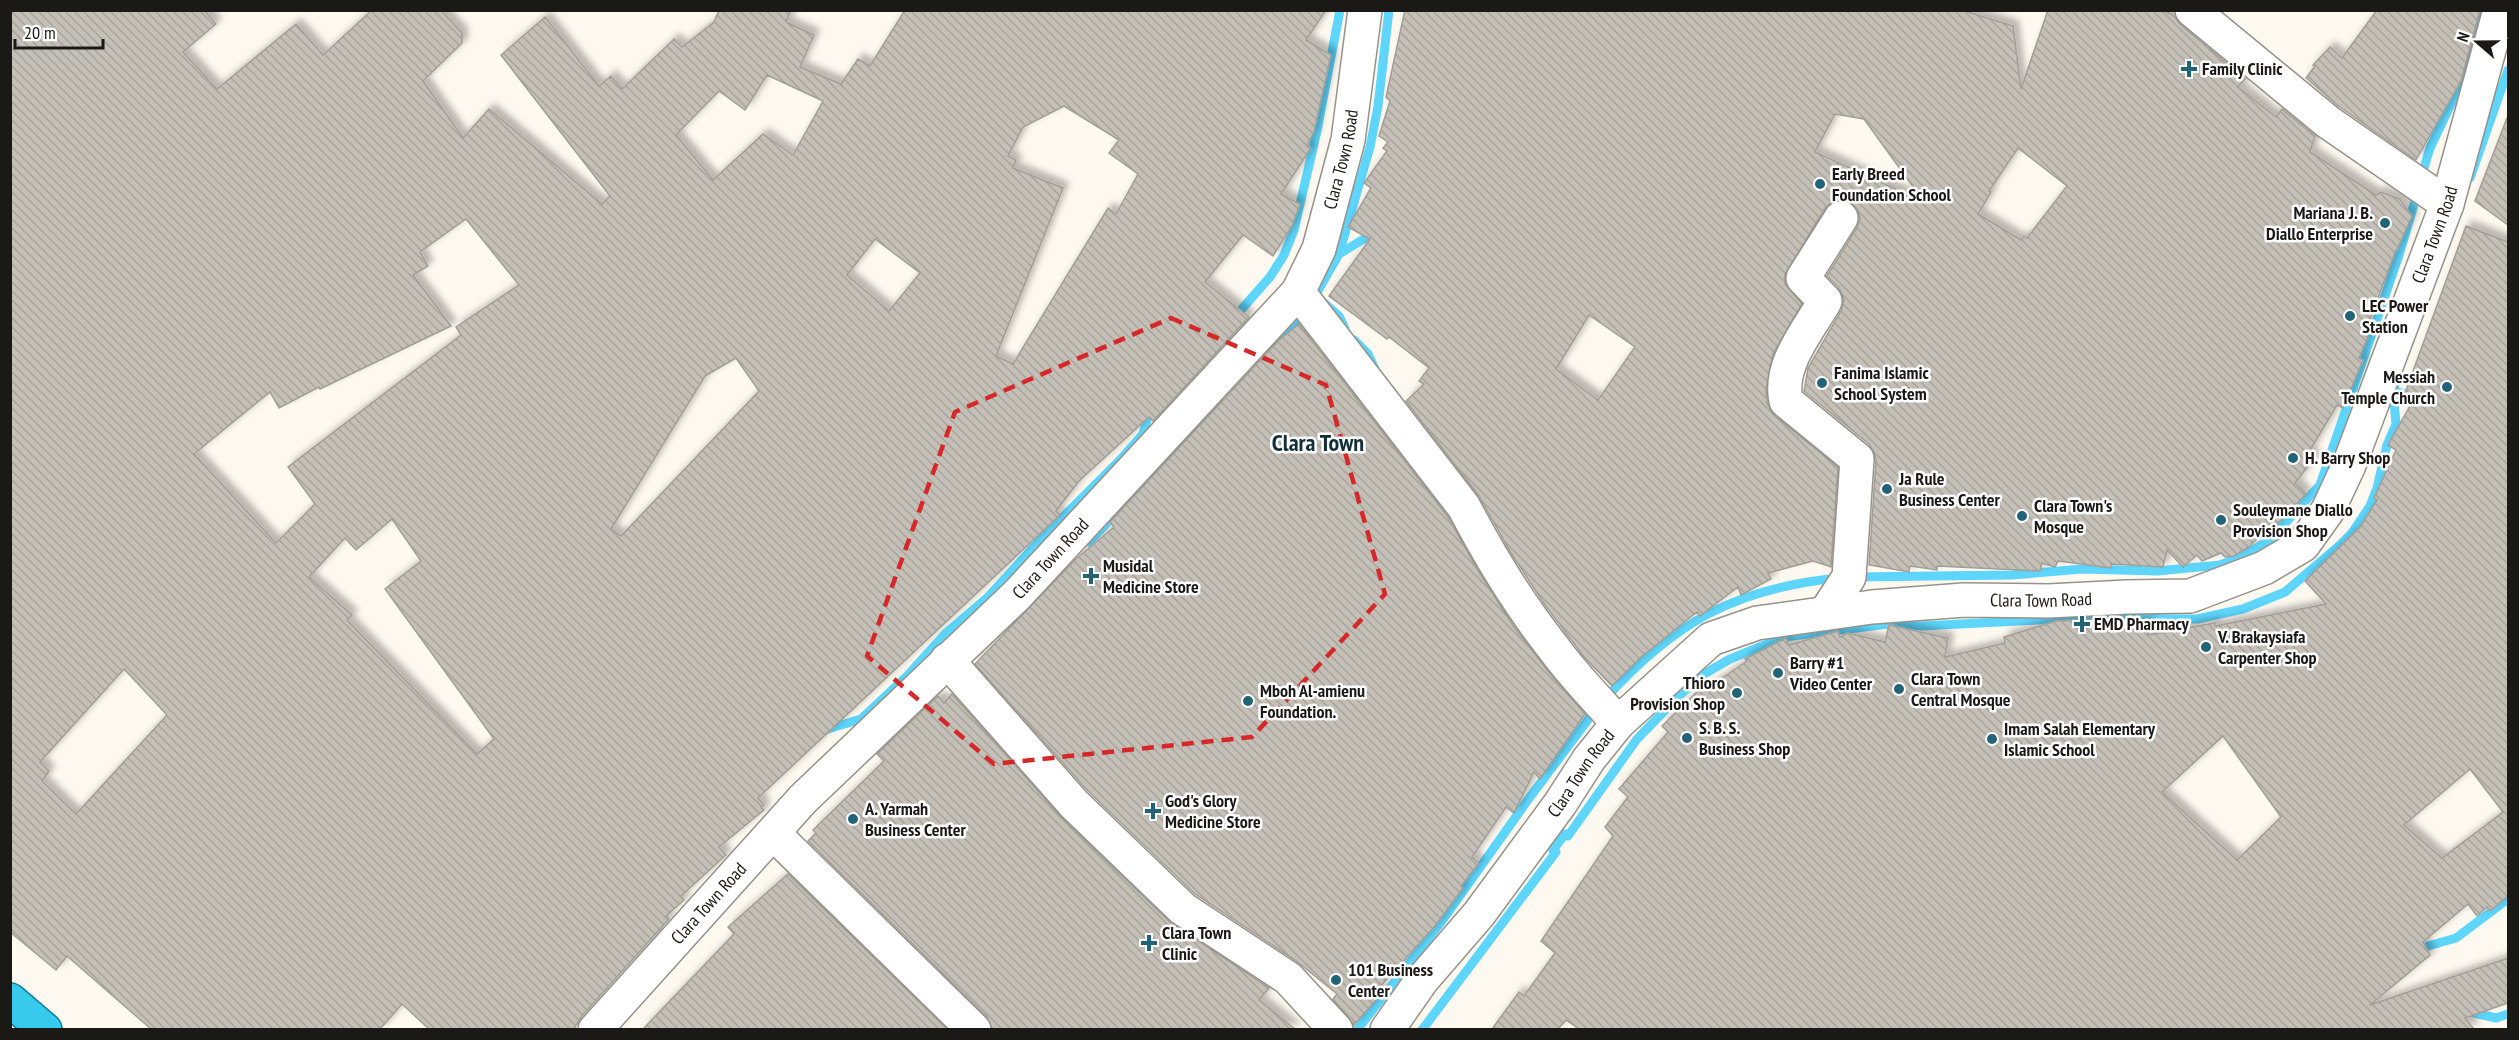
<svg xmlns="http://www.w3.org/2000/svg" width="2519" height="1040" viewBox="0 0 2519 1040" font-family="'PT Sans Narrow',sans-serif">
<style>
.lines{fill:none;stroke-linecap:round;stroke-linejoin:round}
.stream{stroke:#5dd5fc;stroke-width:9}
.building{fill:url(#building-back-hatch);stroke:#a29e96;stroke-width:1.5;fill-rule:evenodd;filter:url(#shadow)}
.minor-casing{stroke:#96928a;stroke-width:36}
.trunk-casing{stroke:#0d839e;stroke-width:36}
.minor{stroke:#fff;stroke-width:33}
.trunk{stroke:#38caec;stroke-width:33}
.marked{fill:none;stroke:#d62828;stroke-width:4.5;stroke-dasharray:12 8;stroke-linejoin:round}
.poi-dot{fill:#226377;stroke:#fff;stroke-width:2}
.labels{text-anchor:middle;stroke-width:5;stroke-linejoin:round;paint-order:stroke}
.poi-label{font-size:18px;font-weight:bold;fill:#1b1916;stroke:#fff;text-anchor:start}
.street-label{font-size:18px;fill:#1b1916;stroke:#fff}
.district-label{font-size:24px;font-weight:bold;fill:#102f39;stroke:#fff}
</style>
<defs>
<pattern id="building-back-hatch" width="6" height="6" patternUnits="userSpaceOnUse" patternTransform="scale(1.5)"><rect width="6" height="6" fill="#c4bfb7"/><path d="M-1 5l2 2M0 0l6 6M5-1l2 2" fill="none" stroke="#a8a49d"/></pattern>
<filter id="shadow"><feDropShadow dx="5.5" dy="-5.5" stdDeviation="3" flood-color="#0004"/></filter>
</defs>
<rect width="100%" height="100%" fill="#fef9f0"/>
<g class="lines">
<!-- stream -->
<g class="stream">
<path d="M2421,178L2430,148L2460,85L2479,10"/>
<path d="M2470,178L2508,70"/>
<path d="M1339,254L1367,237L1373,230"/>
<path d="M1312,301L1339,254L1370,147L1378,106L1389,10"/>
<path d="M1322,301L1339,316L1345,329"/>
<path d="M1233,319L1270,277L1284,255L1294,230L1317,131L1340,10"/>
<path d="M1354,340L1368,354L1375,369"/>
<path d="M1272,344L1306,313"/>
<path d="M2393,390L2424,402"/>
<path d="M1089,542L1211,412L1218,399"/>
<path d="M1856,577L2012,575L2082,569L2157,571L2220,565L2241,557L2270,540L2320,485L2399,255L2418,191"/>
<path d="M1605,699C1675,622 1735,588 1839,578"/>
<path d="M821,731L861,719L907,676L945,634L987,598L1044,536L1120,460L1143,434L1149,413L1154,407"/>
<path d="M2416,954L2428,946L2456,938L2508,899"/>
<path d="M2470,1012L2496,1018L2508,1014"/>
<path d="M1357,1030L1442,921L1530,797L1596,709"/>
<path d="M1422,1030L1556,852L1553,850L1565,834L1568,836L1637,739L1681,694L1704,674L1730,659L1784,637L1888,624L1921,626L2076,618L2197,619L2243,609L2285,592L2340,545L2352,533L2370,506L2377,488L2387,445L2396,424L2393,390L2396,383"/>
</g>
</g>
<!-- building -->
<g class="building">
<path d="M10,10H204L216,24L183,52L217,89L296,24L323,55L372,10H441L462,33V43L423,81L463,138L489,109L602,204L610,196L501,55L545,17L599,86L611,76L622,89L674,39L682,47L714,22L719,10H791L786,22L814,35L800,67L841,84L858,59L870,66L905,10H1326L1306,40L1331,55L1314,132L1307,145L1311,148L1281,194L1300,204L1292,226L1273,256L1243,235L1205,282L1249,317L1153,421L1149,417L1079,481L1056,511L1060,515L758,798L764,805L761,807L764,810L719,847L726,855L681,896L684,900L666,916L669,919L581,1017L574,1029H429L402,1004L380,1029H151L67,956L56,970L10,932ZM767,75L823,101L793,155L763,134L713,180L676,135L719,91L745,110ZM1064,106L1119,140L1109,153L1138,174L1116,214L1108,208L1013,364L996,356L1063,188L1013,168L1016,160L1008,156L1023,127ZM466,219L519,285L456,327L461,335L288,467L315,504L276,543L194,454L270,392L279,408L319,387L320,389L451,326L413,275L428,266L420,252ZM875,239L920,273L889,311L847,275ZM736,358L759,391L621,536L611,529L705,376ZM392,519L421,561L385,589L494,739L477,754L347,620L352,615L309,577L345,538L356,550ZM124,669L167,715L76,814L42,781L49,771L40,762Z"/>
<path d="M1405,10H1962L2013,26L2021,89L2048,10H2164L2174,16L2180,24L2245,79L2238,87L2276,117L2282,109L2315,136L2310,152L2376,195L2381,192L2400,199L2412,216L2397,250H2396L2364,335L2368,337L2359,358L2363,360L2343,408L2337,405L2309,452L2315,457L2295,483L2306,494L2268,534L2265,531L2249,547L2234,556L2225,557L2221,553L2202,561L2197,555L2183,567L2167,550L2163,567L2111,564V568L2058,561L2055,567L2042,563L2040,571L1937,566V570L1910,566L1909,572L1869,565L1876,460L1874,452L1869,444L1804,391L1808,368L1841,311L1844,300L1839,288L1827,276L1857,228L1860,219L1858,210L1851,203L1842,199L1832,202L1825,208L1785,275V284L1802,304L1773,354L1766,389L1767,403L1774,415L1838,467L1831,567L1813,561L1768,573L1771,579L1741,595L1738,587L1700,616L1697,612L1640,658L1612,686L1584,657L1545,605L1511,553L1479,496L1406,401L1424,384L1419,381L1429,368L1389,337L1387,339L1329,296L1370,239L1348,227L1371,188L1364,183L1387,151L1383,148L1388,142L1379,136L1390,101L1386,97ZM1835,114L1864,119L1924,202L1815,152ZM2018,148L2067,186L2027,238L2024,236L2021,240L1978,214L1991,192L1989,191ZM1589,315L1635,347L1598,400L1556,369Z"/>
<path d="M2377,10H2480L2461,81L2416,160L2337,105L2306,78L2315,66L2313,65L2330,47L2342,58Z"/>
<path d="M2507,118H2508V225L2475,201Z"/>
<path d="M2466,226L2508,242V896L2490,911L2487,907L2477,916L2468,904L2423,942L2430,955L2370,1005L2508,958V1003L2465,1018L2474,1029H1579L1566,1020L1558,1029H1492L1519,992L1524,996L1555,953L1541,941L1613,836L1605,827L1628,797L1619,789L1668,732L1662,726L1703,686L1706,689L1747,661L1745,659L1786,638L1789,645L1838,631L1840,637L1848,633L1885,642L1889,625L1948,638L1945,657L2005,643L2004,637L2056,621L2105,619L2149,623L2148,635L2215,623V626L2326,604L2305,581L2360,527L2377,500L2374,498L2396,450L2388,445L2415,397L2405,393ZM2223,736L2281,817L2237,860L2162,792ZM2470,769L2503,812L2442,858L2404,825Z"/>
<path d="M1299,324L1448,517L1479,572L1514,627L1548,671L1585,714L1540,779L1534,772L1514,813L1506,807L1472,857L1479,863L1461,886L1463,888L1435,926L1378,989L1382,993L1354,1025L1333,999L1337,994L1295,960L1195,894L1088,791L975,664L1077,558L1114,527L1110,522L1279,340Z"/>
<path d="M952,694L1061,817L1170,922L1269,988L1259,1000L1295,1029H992L987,1017L808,841L816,833L813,830L884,761L877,754L938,696L944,703Z"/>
<path d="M788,874L947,1029H643L734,934L728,927Z"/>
</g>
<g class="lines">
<!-- minor casing -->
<g class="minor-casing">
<g id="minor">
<path d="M2192,10L2328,122L2447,204"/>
<path d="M1298,292L1464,507C1490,557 1520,606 1555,650C1574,676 1597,699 1618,723"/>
<path d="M1826,612L1849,577L1857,459L1786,401C1778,365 1808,331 1825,301L1803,278L1841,218"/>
<path d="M947,660L1074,804L1183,909L1288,978L1336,1030"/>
<path d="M773,833L974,1030"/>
<path id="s1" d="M595,1030L803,799L1017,595L1298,292L1319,249L1348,140L1365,10"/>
<path id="s2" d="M1387,1030L1422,980L1479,914L1560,804L1589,759L1618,723L1711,639L1757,623L1872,607L1964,600L2048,601L2127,597L2190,596L2264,568L2303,545L2328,510L2349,465L2447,204L2500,10"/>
</g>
</g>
<!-- trunk casing -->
<g class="trunk-casing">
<path id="trunk" d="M10,1000L45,1030"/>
</g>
<!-- minor -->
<use href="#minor" class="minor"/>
<!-- trunk -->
<use href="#trunk" class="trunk"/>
</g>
<!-- marked area -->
<path class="marked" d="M1171,318L1326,385L1385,594L1252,737L994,764L867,656L955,412Z"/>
<!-- markers -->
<g class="poi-dot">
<path d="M2186 60h6v6h6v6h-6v6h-6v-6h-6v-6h6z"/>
<circle cx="1820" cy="184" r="6"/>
<circle cx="2385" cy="223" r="6"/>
<circle cx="2350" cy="316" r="6"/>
<circle cx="1822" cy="383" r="6"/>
<circle cx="2447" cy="387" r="6"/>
<circle cx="2293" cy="458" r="6"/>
<circle cx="1887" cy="489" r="6"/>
<circle cx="2022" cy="516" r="6"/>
<circle cx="2221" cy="520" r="6"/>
<path d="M1088 567h6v6h6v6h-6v6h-6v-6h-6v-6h6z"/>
<path d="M2079 615h6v6h6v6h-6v6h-6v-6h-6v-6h6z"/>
<circle cx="2206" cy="647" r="6"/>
<circle cx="1778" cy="673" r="6"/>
<circle cx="1899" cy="689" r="6"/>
<circle cx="1737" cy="693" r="6"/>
<circle cx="1248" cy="701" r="6"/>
<circle cx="1687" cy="738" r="6"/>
<circle cx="1992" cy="739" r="6"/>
<path d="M1150 802h6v6h6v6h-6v6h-6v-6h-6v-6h6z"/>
<circle cx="853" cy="819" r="6"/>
<path d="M1146 934h6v6h6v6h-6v6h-6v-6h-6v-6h6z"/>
<circle cx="1336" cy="980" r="6"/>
</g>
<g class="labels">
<!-- poi labels -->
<g class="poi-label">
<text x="2202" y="75">Family Clinic</text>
<text x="1832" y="180">Early Breed<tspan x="1832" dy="21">Foundation School</tspan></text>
<text x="2373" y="219" text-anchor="end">Mariana J. B.<tspan x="2373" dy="21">Diallo Enterprise</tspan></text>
<text x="2362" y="312">LEC Power<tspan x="2362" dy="21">Station</tspan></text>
<text x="1834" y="379">Fanima Islamic<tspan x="1834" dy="21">School System</tspan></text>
<text x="2435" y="383" text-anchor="end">Messiah<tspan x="2435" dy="21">Temple Church</tspan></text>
<text x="2305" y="464">H. Barry Shop</text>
<text x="1899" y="485">Ja Rule<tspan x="1899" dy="21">Business Center</tspan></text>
<text x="2034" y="512">Clara Town's<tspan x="2034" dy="21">Mosque</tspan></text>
<text x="2233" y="516">Souleymane Diallo<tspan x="2233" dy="21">Provision Shop</tspan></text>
<text x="1103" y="572">Musidal<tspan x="1103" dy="21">Medicine Store</tspan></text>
<text x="2094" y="630">EMD Pharmacy</text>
<text x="2218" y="643">V. Brakaysiafa<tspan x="2218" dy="21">Carpenter Shop</tspan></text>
<text x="1790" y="669">Barry #1<tspan x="1790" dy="21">Video Center</tspan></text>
<text x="1911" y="685">Clara Town<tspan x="1911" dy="21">Central Mosque</tspan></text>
<text x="1725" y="689" text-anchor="end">Thioro<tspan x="1725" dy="21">Provision Shop</tspan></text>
<text x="1260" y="697">Mboh Al-amienu<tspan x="1260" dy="21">Foundation.</tspan></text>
<text x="1699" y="734">S. B. S.<tspan x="1699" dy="21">Business Shop</tspan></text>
<text x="2004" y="735">Imam Salah Elementary<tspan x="2004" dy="21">Islamic School</tspan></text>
<text x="1165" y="807">God's Glory<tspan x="1165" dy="21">Medicine Store</tspan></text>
<text x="865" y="815">A. Yarmah<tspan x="865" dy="21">Business Center</tspan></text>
<text x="1162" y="939">Clara Town<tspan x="1162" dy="21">Clinic</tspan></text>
<text x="1348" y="976">101 Business<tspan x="1348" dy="21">Center</tspan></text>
</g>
<!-- street labels -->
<g class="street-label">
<text dy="6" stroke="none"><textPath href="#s1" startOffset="1160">Clara Town Road</textPath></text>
<text dy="6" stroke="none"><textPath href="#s2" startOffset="1456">Clara Town Road</textPath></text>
<text dy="6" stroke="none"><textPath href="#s1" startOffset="656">Clara Town Road</textPath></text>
<text dy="6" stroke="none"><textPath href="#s2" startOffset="844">Clara Town Road</textPath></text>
<text dy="6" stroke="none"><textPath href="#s2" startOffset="322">Clara Town Road</textPath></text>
<text dy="6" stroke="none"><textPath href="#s1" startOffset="170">Clara Town Road</textPath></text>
</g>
<!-- district labels -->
<g class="district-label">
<text x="1318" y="451">Clara Town</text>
</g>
</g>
<!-- border -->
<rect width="2519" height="1040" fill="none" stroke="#1b1916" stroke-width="24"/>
<!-- north arrow -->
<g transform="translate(2477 42) rotate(290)" stroke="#ffffff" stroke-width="4.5" paint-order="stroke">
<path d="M0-4.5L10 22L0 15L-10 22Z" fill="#1b1916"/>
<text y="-9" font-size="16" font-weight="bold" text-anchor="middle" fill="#1b1916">N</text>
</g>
<!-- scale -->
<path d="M15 39v9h88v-9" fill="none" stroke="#1b1916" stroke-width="3"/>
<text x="24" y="39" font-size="18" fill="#1b1916" stroke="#ffffff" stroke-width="4.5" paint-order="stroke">20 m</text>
</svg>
